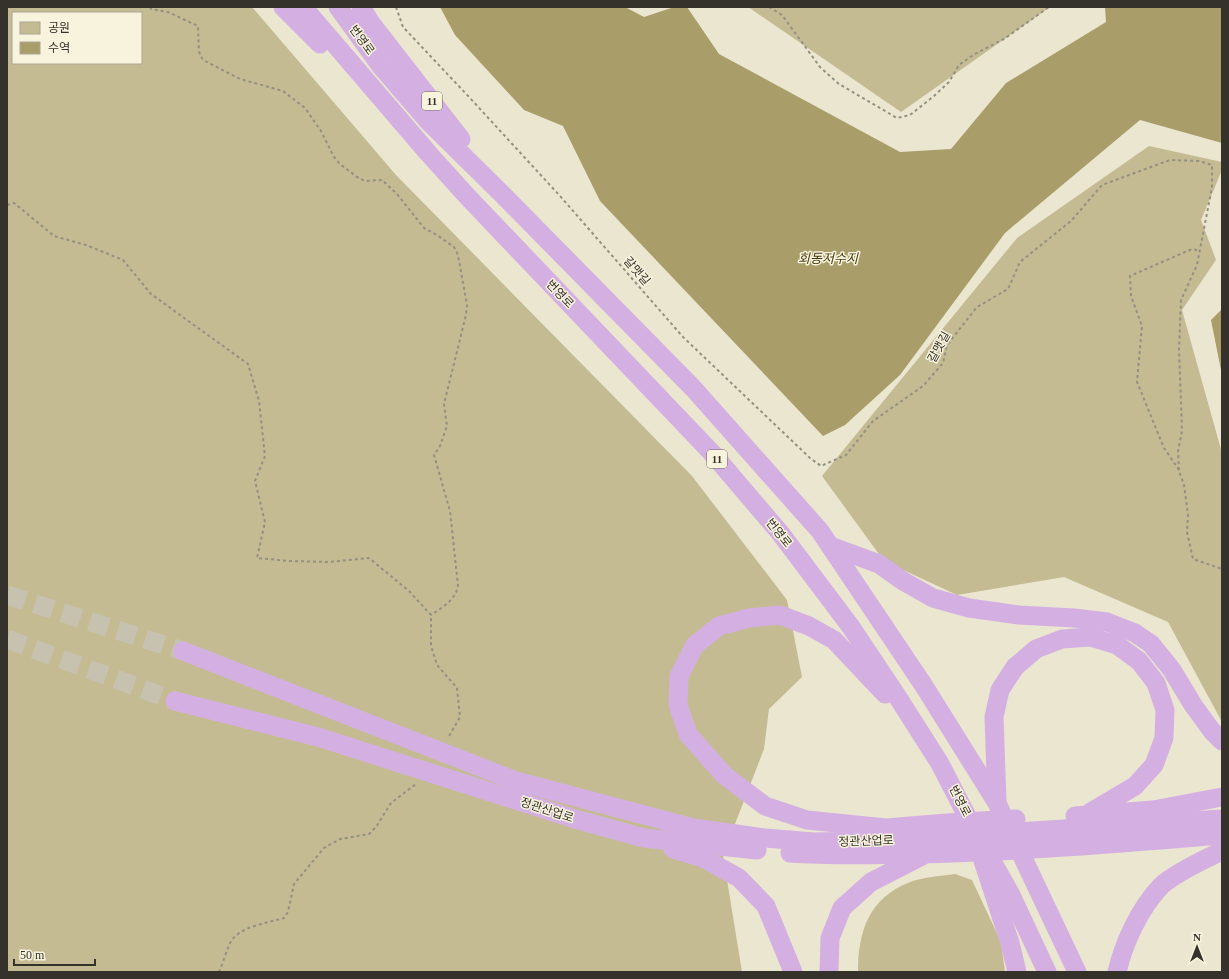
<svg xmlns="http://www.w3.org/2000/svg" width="1229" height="979" viewBox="0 0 1229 979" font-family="'Times New Roman','Noto Sans KR',serif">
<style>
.green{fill:#c4bb93;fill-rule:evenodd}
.water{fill:#a99d6a}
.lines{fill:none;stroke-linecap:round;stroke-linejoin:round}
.trunk-tunnel{stroke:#c6c2af;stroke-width:19;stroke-dasharray:19 10;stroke-linecap:butt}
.path{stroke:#949081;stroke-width:2;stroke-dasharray:3 3;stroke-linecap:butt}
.trunk{stroke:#d4b0e2;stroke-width:19}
.labels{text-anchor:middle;stroke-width:3;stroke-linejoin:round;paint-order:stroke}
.shield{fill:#f8f3dd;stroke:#6f6c60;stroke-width:1}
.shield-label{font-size:11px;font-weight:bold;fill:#34322a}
.street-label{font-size:12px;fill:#34322a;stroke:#f8f3dd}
.water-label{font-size:13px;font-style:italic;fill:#453b11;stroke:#f8f3dd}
</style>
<rect width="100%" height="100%" fill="#ebe6d0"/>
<!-- green -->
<g class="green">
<path d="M7,7H252L396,175L692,476L787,600L802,677L769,709L764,749L723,855L742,972H7ZM13,13H141V63H13Z"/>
<path d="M748,7H1050L901,112Z"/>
<path d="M1149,146L1222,162V170L1201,220L1216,260L1182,310L1222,453V722L1168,622L1064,577L957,595L884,561L822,476L1017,238Z"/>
<path d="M955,874L972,880L1001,942L1005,972H858C858,931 869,898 910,882C924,877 940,876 955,874Z"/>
</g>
<!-- water -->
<g class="water">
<path d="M440,7H625L644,17L674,7H687L719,54L900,152L951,149L1006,83L1106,22L1105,7H1222V143L1140,120L1005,233L900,375L845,425L823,436L600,201L563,126L524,110L455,35Z"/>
<path d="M1222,309V375L1211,320Z"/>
</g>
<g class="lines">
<!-- trunk-tunnel -->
<g class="trunk-tunnel">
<path d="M7,595L183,651"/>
<path d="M7,639L175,701"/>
</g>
<!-- path -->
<g class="path">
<path d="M150,7L151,9L168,12L198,26L199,52L203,60L240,79L283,91L305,108L321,131L334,157L340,164L357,177L365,181L382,180L397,194L424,228L437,235L454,247L458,255L467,305L466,315L444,404L447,426L440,446L434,455L450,511L458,586C456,599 442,608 431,615"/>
<path d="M396,7L403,27L470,98L560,196L683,337L810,458L821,466L846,455L873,421L923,386L943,363L947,345L977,307L1008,289L1020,262L1071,221L1102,185L1170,160L1199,161L1212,165V187L1197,265L1181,300L1179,349L1182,431L1178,451L1179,471L1184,485L1188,515L1187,532L1193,559L1222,569"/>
<path d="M769,7L782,15L820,67L839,84L897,118L910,115L934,96L949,82L959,65L973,55L1004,39L1049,7"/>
<path d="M7,205L14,203L54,236L86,245L123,260L151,294L248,364L259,401L265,456L255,481L265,522L257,558L289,561L329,562L369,558L409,591L431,615V646L437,665L457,688L460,717L448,738"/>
<path d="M1179,470L1164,448L1137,382L1142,326L1131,296L1130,276L1192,249L1200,251"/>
<path d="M219,972C223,963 226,952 230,943C239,926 268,923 284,918L288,912L294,884L324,848L340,839L369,834L376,827L391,803L416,784"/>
</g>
<!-- trunk -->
<g class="trunk">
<path d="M283,7L320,44"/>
<path d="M303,7L429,154L466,195L712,453L781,534L851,627L897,696L939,762L969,820L1011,895L1047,972"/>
<path d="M338,7L380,65L429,122L503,195L693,388L820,531L924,686L997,803L1077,972"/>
<path d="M361,7L371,23L461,139"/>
<path d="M830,546L879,564L903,581L933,598L969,608L1019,615L1074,618L1107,622L1135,633L1151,644L1172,670L1193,705L1212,731L1222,741"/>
<path d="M183,651L516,781L693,828L765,838L814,842L874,841L1222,819"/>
<path d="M885,694L834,640L809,626L780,615L749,618L719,626L695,645L679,676L678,705L688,734L724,775L765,806L807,820L886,828L947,823L1016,819"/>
<path d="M175,701L318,737L575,819L644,838L757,850"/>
<path d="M997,801L994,717L1000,690L1015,667L1036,649L1062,639L1090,637L1117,645L1139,661L1156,683L1165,710L1164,738L1154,765L1135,786L1091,812"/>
<path d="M1075,816L1153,810L1222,797"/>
<path d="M673,849L703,858L739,878L766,906L793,972"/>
<path d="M790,853C832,856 875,855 917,854C1019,852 1120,843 1222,835"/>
<path d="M983,861L1010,943L1017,972"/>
<path d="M829,972L830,938L842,908L871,882L922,856"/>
<path d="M1117,972C1124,942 1140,908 1161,886C1175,873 1205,859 1222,851"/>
</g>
</g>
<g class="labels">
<!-- shield labels -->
<g class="shield">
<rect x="422" y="92" width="20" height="18" rx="3"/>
<rect x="707" y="450" width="20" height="18" rx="3"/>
</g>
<g class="shield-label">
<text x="432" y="105">11</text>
<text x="717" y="463">11</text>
</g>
<!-- street labels -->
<g class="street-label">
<text transform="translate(362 40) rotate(54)" y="4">번영로</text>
<text transform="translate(637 271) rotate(49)" y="4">갈맷길</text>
<text transform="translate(560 294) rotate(46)" y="4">번영로</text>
<text transform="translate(939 347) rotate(-61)" y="4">갈맷길</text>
<text transform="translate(779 533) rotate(51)" y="4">번영로</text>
<text transform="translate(960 801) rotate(63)" y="4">번영로</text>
<text transform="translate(547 810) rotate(18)" y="4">정관산업로</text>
<text transform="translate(866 841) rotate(-2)" y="4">정관산업로</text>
</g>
<!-- water labels -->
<g class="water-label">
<text x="828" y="263">회동저수지</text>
</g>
</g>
<!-- border -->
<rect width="1229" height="979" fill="none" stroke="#34322a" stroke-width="16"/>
<!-- legend -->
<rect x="12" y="12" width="130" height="52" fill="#f8f3dd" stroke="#aaa695"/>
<rect x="20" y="22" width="20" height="12" fill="#c4bb93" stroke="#aaa695"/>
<text x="48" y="32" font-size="12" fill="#34322a">공원</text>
<rect x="20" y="42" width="20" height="12" fill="#a99d6a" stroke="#aaa695"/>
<text x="48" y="52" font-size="12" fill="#34322a">수역</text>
<!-- north arrow -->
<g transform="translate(1197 947)" stroke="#f8f3dd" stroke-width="3" paint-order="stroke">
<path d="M0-3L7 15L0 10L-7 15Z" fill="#34322a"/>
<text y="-6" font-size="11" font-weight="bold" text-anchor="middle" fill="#34322a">N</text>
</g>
<!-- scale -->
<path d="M14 959v6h81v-6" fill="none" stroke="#34322a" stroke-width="2"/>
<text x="20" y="959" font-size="12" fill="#34322a" stroke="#f8f3dd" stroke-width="3" paint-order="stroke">50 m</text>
</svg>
